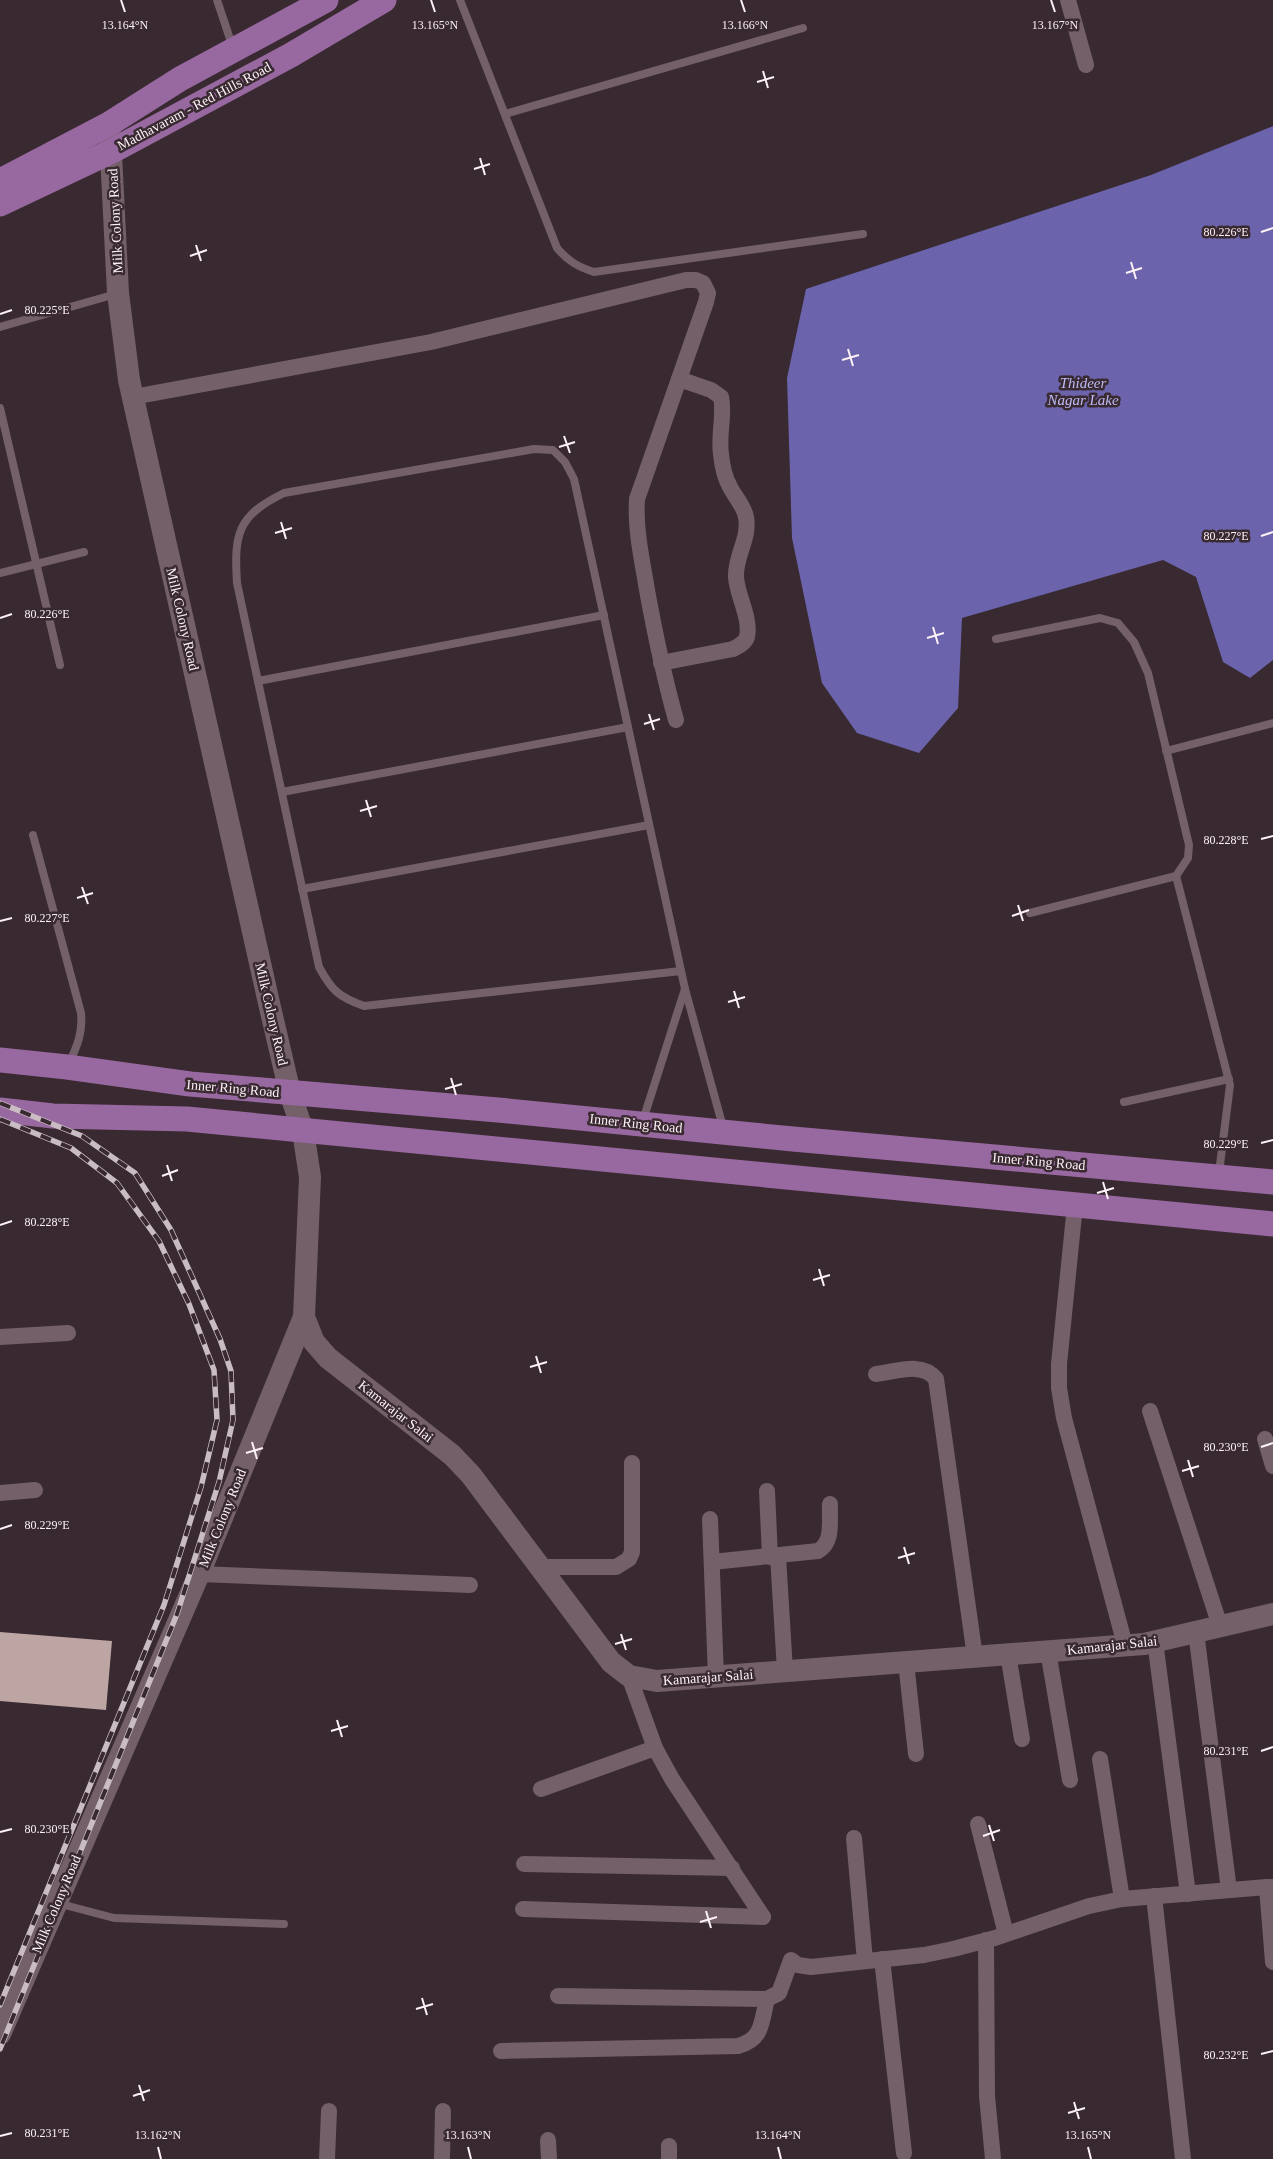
<svg xmlns="http://www.w3.org/2000/svg" width="1273" height="2159" viewBox="0 0 1273 2159" font-family="'Times New Roman',serif">
<style>
.water{fill:#6b64ac}
.building{fill:#bda5a4}
.lines{fill:none;stroke-linecap:round;stroke-linejoin:round}
.lane{stroke:#736068;stroke-width:8}
.street{stroke:#736068;stroke-width:16}
.secondary{stroke:#736068;stroke-width:22}
.primary{stroke:#9868a0;stroke-width:25}
.rail-casing{stroke:#c9bcc2;stroke-width:5.5}
.rail{stroke:#392930;stroke-width:4;stroke-dasharray:11;stroke-linecap:butt}
.ticks{fill:none;stroke:#fcf1f6;stroke-width:2}
.labels{text-anchor:middle;stroke-width:5;stroke-linejoin:round;paint-order:stroke}
.street-label{font-size:14px;fill:#fcf1f6;stroke:#392930}
.water-label{font-size:15px;font-style:italic;fill:#bdbbf7;stroke:#392930}
.ticks-label{font-size:12px;text-anchor:middle;fill:#fcf1f6;stroke:#392930;stroke-width:5;stroke-linejoin:round;paint-order:stroke}
</style>
<rect width="100%" height="100%" fill="#392930"/>
<!-- water -->
<path class="water" d="M1273,126V660L1250,678L1223,662L1196,577L1163,560L962,618L958,708L919,753L857,733L822,683L792,538L787,378L806,289L1151,175Z"/>
<!-- building -->
<path class="building" d="M0,1632L112,1641L106,1710L0,1701Z"/>
<g class="lines">
<!-- lane -->
<g class="lane">
<path d="M217,0L233,48"/>
<path d="M460,0L557,248C568,261 578,267 594,272L863,234"/>
<path d="M505,114L803,28"/>
<path d="M0,327L116,294"/>
<path d="M0,408L60,665"/>
<path d="M0,573L84,552"/>
<path d="M996,639L1100,618L1118,623L1134,642L1148,673L1189,845L1188,858L1176,876"/>
<path d="M258,681L604,615"/>
<path d="M1166,751L1273,723"/>
<path d="M282,792L628,727"/>
<path d="M33,835L81,1013C83,1033 77,1046 69,1064"/>
<path d="M302,889L649,825"/>
<path d="M1030,913L1176,876L1230,1085L1219,1173"/>
<path d="M681,971L364,1006C339,997 332,991 319,967L237,583C234,534 237,516 284,493L534,449L553,450L565,462L574,479L685,989L723,1127"/>
<path d="M1124,1102L1229,1079"/>
<path d="M643,1120L685,989"/>
<path d="M57,1903L114,1918L284,1924"/>
</g>
<!-- street -->
<g class="street">
<path d="M1068,0L1086,65"/>
<path d="M133,397L431,342L686,280H696L703,283L708,293L706,302L637,499C635,530 642,559 647,590C655,634 664,677 676,720"/>
<path d="M661,663L733,649C739,646 745,643 747,637C751,617 737,596 736,577C735,555 750,539 746,517C744,506 735,497 730,487C725,478 722,465 721,454C718,435 725,415 721,397L711,390L679,379"/>
<path d="M1075,1205L1059,1364V1388L1064,1418L1125,1645"/>
<path d="M0,1337L68,1333"/>
<path d="M876,1374C896,1372 922,1361 936,1379L975,1657"/>
<path d="M1150,1411L1220,1626"/>
<path d="M1265,1439L1273,1466"/>
<path d="M767,1491L770,1557"/>
<path d="M0,1493L35,1490"/>
<path d="M710,1519L716,1677"/>
<path d="M778,1556L785,1671"/>
<path d="M712,1562L818,1551C834,1542 829,1521 830,1504"/>
<path d="M540,1567H616L629,1559L632,1552V1463"/>
<path d="M199,1574L470,1585"/>
<path d="M1196,1632L1229,1890"/>
<path d="M1155,1641L1188,1894"/>
<path d="M1048,1651L1070,1780"/>
<path d="M1008,1654L1022,1739"/>
<path d="M906,1662L916,1754"/>
<path d="M629,1676L655,1748L672,1779L763,1917"/>
<path d="M1100,1759L1122,1899"/>
<path d="M541,1789L655,1748"/>
<path d="M978,1824L1006,1934"/>
<path d="M854,1838L865,1961"/>
<path d="M524,1864L732,1868"/>
<path d="M1273,1887H1267L1273,1962"/>
<path d="M1154,1896L1183,2159"/>
<path d="M523,1909L763,1917"/>
<path d="M986,1940L987,2096L993,2159"/>
<path d="M882,1959L904,2153"/>
<path d="M558,1996L767,1999L779,1993L791,1960L798,1965L811,1967L924,1955L953,1949L995,1938L1089,1906L1122,1899L1267,1887"/>
<path d="M501,2051L738,2046C763,2039 761,2023 767,1999"/>
<path d="M548,2140L549,2159"/>
<path d="M669,2146V2159"/>
<path d="M327,2159L329,2111"/>
<path d="M442,2159L443,2111"/>
</g>
<!-- secondary -->
<g class="secondary">
<path d="M304,1317L314,1342L328,1358L452,1455L471,1475L611,1662L629,1676L657,1681L1144,1644L1273,1614"/>
<path d="M0,2034L199,1574L304,1317L310,1177L303,1131L290,1093L269,1003L129,380L118,293L110,135"/>
</g>
<!-- primary -->
<g class="primary">
<path d="M0,181L109,124L180,79L326,0"/>
<path d="M0,204L112,151L291,55L384,0"/>
<path d="M0,1060L67,1067L190,1084L498,1110L793,1139L1273,1182"/>
<path d="M0,1110L53,1116L187,1119L1273,1224"/>
</g>
<!-- rail casing -->
<g class="rail-casing">
<g id="rail">
<path d="M0,1103L82,1136L135,1173L171,1230L220,1339L231,1371L233,1420L219,1482L177,1614L0,2049"/>
<path d="M0,1119L71,1148L117,1183L159,1241L189,1304L214,1370L217,1420L201,1487L164,1605L0,2005"/>
</g>
</g>
<!-- rail -->
<use href="#rail" class="rail"/>
</g>
<!-- ticks -->
<path class="ticks" d="M121,0L125,12M431,0L435,12M741,0L745,12M1051,0L1055,12M763,71L768,88M757,82L774,77M480,158L485,175M474,169L490,164M1261,232L1273,228M196,245L201,261M190,256L207,250M1131,262L1136,279M1126,273L1142,268M0,314L12,310M848,349L853,366M842,360L859,355M564,436L570,453M559,447L575,442M281,522L286,539M275,533L292,528M1261,536L1273,532M0,618L12,614M933,627L938,644M927,638L944,633M649,714L654,730M644,724L660,719M366,800L371,817M360,811L377,806M1261,839L1273,836M82,887L88,904M77,898L93,893M1018,905L1023,921M1012,916L1029,910M0,921L12,918M734,991L739,1008M728,1002L745,997M451,1078L456,1095M445,1089L462,1084M1261,1143L1273,1140M167,1165L172,1181M162,1176L178,1170M1103,1182L1108,1199M1097,1193L1114,1188M0,1225L12,1221M819,1269L824,1286M813,1280L830,1275M536,1356L541,1373M530,1367L547,1362M252,1442L257,1459M1261,1447L1273,1443M246,1453L263,1448M1188,1460L1193,1477M1182,1471L1199,1466M0,1529L12,1525M904,1547L909,1564M898,1558L915,1553M621,1634L626,1650M615,1644L632,1639M337,1720L342,1737M331,1731L348,1726M1261,1751L1273,1747M989,1825L994,1841M0,1832L12,1829M983,1836L1000,1830M706,1911L711,1928M700,1922L717,1917M422,1998L427,2015M416,2009L433,2004M1261,2054L1273,2051M139,2085L144,2101M133,2096L150,2090M1074,2102L1079,2119M1068,2113L1085,2108M0,2136L12,2133M158,2147L161,2159M468,2147L471,2159M778,2147L781,2159M1088,2147L1091,2159"/>
<g class="labels">
<!-- street labels -->
<g class="street-label">
<text transform="translate(194 106) rotate(-28)" y="5">Madhavaram - Red Hills Road</text>
<text transform="translate(115 221) rotate(-93)" y="5">Milk Colony Road</text>
<text transform="translate(183 619) rotate(77)" y="5">Milk Colony Road</text>
<text transform="translate(272 1014) rotate(77)" y="5">Milk Colony Road</text>
<text transform="translate(233 1088) rotate(5)" y="5">Inner Ring Road</text>
<text transform="translate(636 1123) rotate(6)" y="5">Inner Ring Road</text>
<text transform="translate(1039 1161) rotate(5)" y="5">Inner Ring Road</text>
<text transform="translate(396 1411) rotate(38)" y="5">Kamarajar Salai</text>
<text transform="translate(222 1518) rotate(-68)" y="5">Milk Colony Road</text>
<text transform="translate(1112 1645) rotate(-6)" y="5">Kamarajar Salai</text>
<text transform="translate(708 1677) rotate(-4)" y="5">Kamarajar Salai</text>
<text transform="translate(56 1904) rotate(-67)" y="5">Milk Colony Road</text>
</g>
<!-- water labels -->
<g class="water-label">
<text x="1083" y="388">Thideer<tspan x="1083" dy="17">Nagar Lake</tspan></text>
</g>
</g>
<g class="ticks-label">
<text x="125" y="29">13.164°N</text>
<text x="435" y="29">13.165°N</text>
<text x="745" y="29">13.166°N</text>
<text x="1055" y="29">13.167°N</text>
<text x="1226" y="236">80.226°E</text>
<text x="47" y="314">80.225°E</text>
<text x="1226" y="540">80.227°E</text>
<text x="47" y="618">80.226°E</text>
<text x="1226" y="844">80.228°E</text>
<text x="47" y="922">80.227°E</text>
<text x="1226" y="1148">80.229°E</text>
<text x="47" y="1226">80.228°E</text>
<text x="1226" y="1451">80.230°E</text>
<text x="47" y="1529">80.229°E</text>
<text x="1226" y="1755">80.231°E</text>
<text x="47" y="1833">80.230°E</text>
<text x="1226" y="2059">80.232°E</text>
<text x="47" y="2137">80.231°E</text>
<text x="158" y="2139">13.162°N</text>
<text x="468" y="2139">13.163°N</text>
<text x="778" y="2139">13.164°N</text>
<text x="1088" y="2139">13.165°N</text>
</g>
</svg>
